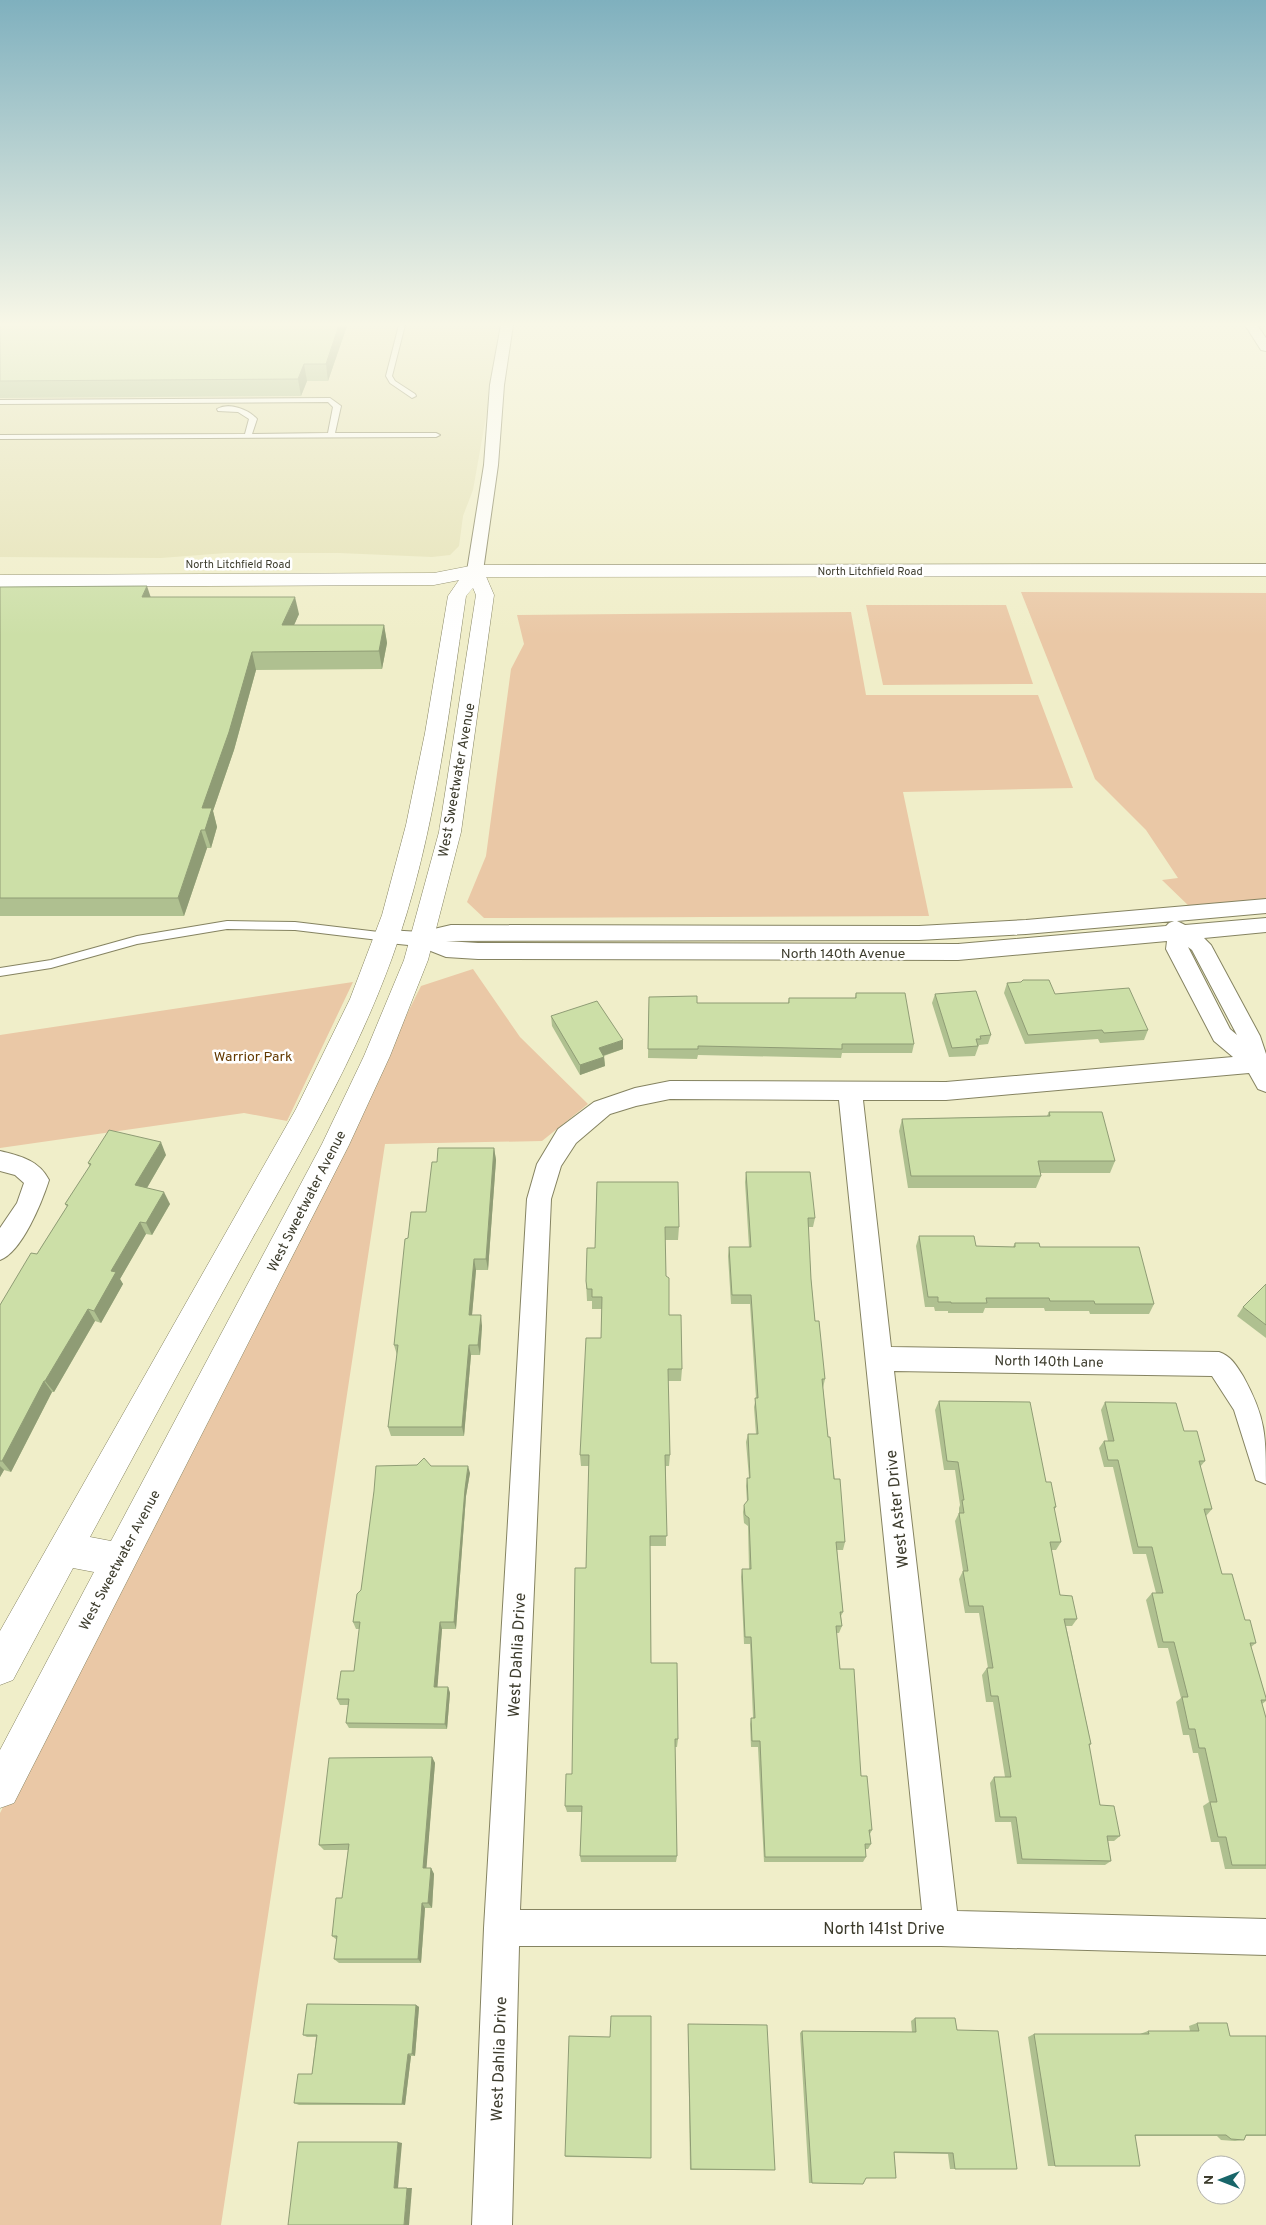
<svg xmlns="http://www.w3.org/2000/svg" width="1266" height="2225" viewBox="0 0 1266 2225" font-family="Overpass,sans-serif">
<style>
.built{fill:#e5e2b6}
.green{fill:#eac8a6}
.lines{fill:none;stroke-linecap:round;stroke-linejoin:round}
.service-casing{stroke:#858361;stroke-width:2}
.minor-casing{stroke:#858361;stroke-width:2}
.tertiary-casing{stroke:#858361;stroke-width:1}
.secondary-casing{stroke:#858361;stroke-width:1}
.service{fill:#fff;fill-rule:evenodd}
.minor{fill:#fff;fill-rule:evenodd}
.tertiary{fill:#fff;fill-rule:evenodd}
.secondary{fill:#fff;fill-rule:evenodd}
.wall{fill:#afc090}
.shaded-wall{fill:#8f9c75}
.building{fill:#ccdfa7;stroke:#8f9c75}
.labels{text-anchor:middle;stroke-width:5;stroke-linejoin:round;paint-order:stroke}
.far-street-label{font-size:11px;fill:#3d3c2d;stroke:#fff}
.street-label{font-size:14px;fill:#3d3c2d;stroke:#fff}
.park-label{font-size:14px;fill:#633900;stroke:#fff}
.near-street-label{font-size:16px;fill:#3d3c2d;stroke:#fff}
</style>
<rect width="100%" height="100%" fill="#f0eec9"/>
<!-- built -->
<path class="built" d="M0,325H499L489,400L473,490L463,516L459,546L450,555L432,557L339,553H226L161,558L0,557Z"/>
<!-- green -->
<g class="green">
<path d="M1021,592L1266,593V902L1191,908L1162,880L1178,878L1146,830L1095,779Z"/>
<path d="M866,605H1006L1033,684L883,685Z"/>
<path d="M851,612L866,695H1038L1073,788L903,792L929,916L484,918L467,902L486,856L511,669L524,644L517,615Z"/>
<path d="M473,969L520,1037L588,1104L542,1141L385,1144L221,2225H0V1813L233,1362L421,986Z"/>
<path d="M353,982L287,1121L244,1113L0,1148V1035Z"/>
</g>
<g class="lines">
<!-- service casing -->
<g class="service-casing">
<g id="service">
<path d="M399,325H405L392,376L395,381L415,394L416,396L412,398L390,383L386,376Z"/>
<path d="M330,398L341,406L335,433H436L440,435L436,437L0,439V435L245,434L249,419L238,412L218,411L217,409C229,402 248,409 257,419L252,434L328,433L333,407L328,402L0,404V400Z"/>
<path d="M227,921L295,922L387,933L393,937L387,941L295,930L227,929L137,944L51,968L0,976V968L51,960L137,936Z"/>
</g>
</g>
<!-- minor casing -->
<g class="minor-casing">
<g id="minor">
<path d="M501,325H513L504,385L498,465L483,571L481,574H469L467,571L484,465L490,385Z"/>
<path d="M1245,325H1257L1266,338V351L1261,350Z"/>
<path d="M1266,899V913L1177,921L1185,925L1266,918V932L1204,938L1211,945L1260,1036L1266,1054V1092L1258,1089L1249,1073L946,1100H863L891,1347L1219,1352C1231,1356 1236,1365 1243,1376C1266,1418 1266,1435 1266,1484L1256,1480L1234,1410L1212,1376L894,1371L957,1911L1266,1919V1955L941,1946H519L512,2225H472L484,1928L527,1199L537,1164L558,1129L594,1102L635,1088L670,1081L946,1082L1233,1057L1214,1041L1166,949L1167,941L958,960L478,959L446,957L418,946L379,942L376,937L379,932L387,930L421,932L451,925L919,926L1026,920ZM1174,921L1169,923L1166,926L958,944L478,943L446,941L919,940L1026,934ZM1188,947L1192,950L1237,1035L1230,1029ZM670,1099L839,1100L922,1910H520L551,1199L561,1166L576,1143L610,1114L636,1106Z"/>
<path d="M0,1151C20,1156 39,1160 49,1180C42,1202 22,1252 0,1260V1228L17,1203L24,1183L15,1175L0,1171Z"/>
</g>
</g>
<!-- tertiary casing -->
<g class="tertiary-casing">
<path id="tertiary" d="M475,565L482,567L494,595L461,832L428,960L390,1056L349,1145L14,1803L0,1808V1750L94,1572L73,1568L13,1680L0,1685V1631L296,1109L350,999L382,915L406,825L425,733L448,596L468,567ZM473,588L476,595L439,832L404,960L364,1056L322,1144L111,1541L90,1537C144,1437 197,1338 252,1239C303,1148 356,1057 392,958C434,842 448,718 466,596Z"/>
</g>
<!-- secondary casing -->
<g class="secondary-casing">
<path id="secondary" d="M1266,564V576L475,577L434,585L0,587V575L434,573L475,565Z"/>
</g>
<!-- service -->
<use href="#service" class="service"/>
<!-- minor -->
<use href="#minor" class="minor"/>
<!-- tertiary -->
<use href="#tertiary" class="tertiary"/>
<!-- secondary -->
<use href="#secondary" class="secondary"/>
</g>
<!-- wall -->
<g class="wall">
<path d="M0,325H347V326L328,381H307L301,396L0,398Z"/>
<path d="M0,587L151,597L299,614L294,625H384L387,643L382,669L256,670L234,750L213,811L217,827L211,848H207L184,916H0Z"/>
<path d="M1007,983L1055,994L1148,1030L1144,1040L1100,1043L1098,1039L1025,1044L1004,993Z"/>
<path d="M856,993L914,1044L912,1053H842L841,1058L698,1055L697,1059L648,1058L649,997L697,1003H788L789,998H855Z"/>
<path d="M935,994L991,1035L988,1044L979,1045L975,1056L949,1057L932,1003Z"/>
<path d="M551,1016L623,1049L604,1056L605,1066L580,1075L552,1026Z"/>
<path d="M1049,1112L1115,1161L1110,1173H1040L1041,1176L1036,1188H908L899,1131L902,1119L1047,1116Z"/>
<path d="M494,1148L496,1160L488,1270H476L472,1315L482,1326L480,1355H471L464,1436H391L388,1427L397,1355L394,1345L408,1238L426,1212L437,1162Z"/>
<path d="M166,1155L147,1188L170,1204L152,1235L146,1234L120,1279L123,1284L101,1323L95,1321L54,1392H52L11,1472L4,1470L0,1477V1305L37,1254L67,1207L65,1204L90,1167L88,1163Z"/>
<path d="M746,1172L815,1218L813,1227H808L811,1279L815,1321L825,1379L823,1388L828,1437L845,1542L843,1550H837L843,1612L841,1616L842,1626L839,1633H836L840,1669L872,1830L870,1834L871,1844L868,1849H865L866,1857L863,1862H764L758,1747H751L750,1724L751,1718H753L750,1644H744L741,1577L742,1569H749L748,1526L744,1523L743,1512L744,1505L747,1502L746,1486L747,1478H749L746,1442L748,1434H756L754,1407L756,1398L750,1304H731L728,1256L729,1247H749L745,1182Z"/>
<path d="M597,1182L679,1227L678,1240H665L666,1276L669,1315L682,1369L681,1381H668L670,1455L669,1466H666V1546H650L651,1663L678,1739L677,1747H675L677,1856L676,1862H581L580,1856L582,1812H567L565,1806L572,1774L586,1568L589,1466H581L580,1455L601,1338L602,1309H592V1301H587L586,1281L595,1248Z"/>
<path d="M919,1236L976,1246L1013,1247L1015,1243L1040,1247L1154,1304L1149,1314H1090L1089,1311H1045L1044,1308H985L983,1313H948V1311H935L934,1307H925L916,1246Z"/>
<path d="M1266,1284V1338L1237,1316L1243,1307Z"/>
<path d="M939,1401L1046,1482L1056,1507L1054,1510L1061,1542L1056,1550H1051L1060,1595L1077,1619L1072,1626H1066L1091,1744L1089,1746L1100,1805L1120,1836L1114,1841H1108L1111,1861L1105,1865L1017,1864L1011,1822H995L990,1783L994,1777H1005L993,1702H986L982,1675L987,1668H988L979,1613H965L959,1579L963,1571L955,1521L959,1513V1508L960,1505L955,1470H944L935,1410Z"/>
<path d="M1105,1402L1184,1431L1205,1461L1200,1467L1212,1509L1206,1516L1222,1574L1256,1643L1251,1647L1266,1698V1701L1262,1704L1266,1718V1869H1225L1219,1842H1211L1203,1806L1209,1802L1198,1753H1193L1189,1735H1183L1176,1702L1181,1698L1168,1648H1158L1146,1600L1152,1593H1156L1146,1554H1133L1113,1467H1104L1099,1448L1104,1441H1108L1101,1410Z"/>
<path d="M431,1466L470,1473L466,1496L456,1629H442L437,1687H448L450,1693L447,1729L349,1728L346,1723L348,1705H340L337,1699L354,1671L360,1629H356L353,1622L361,1590Z"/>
<path d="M432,1757L435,1763L426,1868H431L434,1874L432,1908H425L421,1963H339L334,1959L337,1940L332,1936L342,1898L348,1850H324L319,1845Z"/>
<path d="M416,2005L419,2007L415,2056H411L405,2105H299L294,2103L312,2074L316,2037H307L303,2035Z"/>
<path d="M651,2016L650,2158L566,2157L565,2156L610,2037Z"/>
<path d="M915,2018L957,2030L1017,2169H950L948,2154L894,2153L896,2178H866L860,2184L809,2183L800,2033L802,2031L912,2032L911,2021Z"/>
<path d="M1197,2023L1230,2036H1266V2136H1246L1244,2140L1235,2141L1221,2140L1217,2136H1135L1140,2166H1048L1028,2037L1034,2034H1140L1148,2031H1190L1189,2026Z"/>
<path d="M688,2024L775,2170H690L688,2027Z"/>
</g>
<!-- shaded-wall -->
<g class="shaded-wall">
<path d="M339,325H347V326L328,381L326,364Z"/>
<path d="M304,364L307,381L301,396L298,379Z"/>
<path d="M147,586L153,604L142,597Z"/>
<path d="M295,597L299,614L286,643L282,625Z"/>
<path d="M384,625L387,643L382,669L379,651Z"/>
<path d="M252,652L256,670L234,750L213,811L217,827L211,848L205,830L202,808Z"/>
<path d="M201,830L207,848L184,916L178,898Z"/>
<path d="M623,1040V1049L599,1057V1048Z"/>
<path d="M604,1057L605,1066L580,1075V1065Z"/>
<path d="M161,1142L166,1155L141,1198L135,1185Z"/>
<path d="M494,1148L496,1160L488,1270L486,1259Z"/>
<path d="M164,1192L170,1204L152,1235L146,1223Z"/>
<path d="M140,1222L146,1234L120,1279L123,1284L101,1323L94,1311L111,1271Z"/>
<path d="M474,1259L476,1270L471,1326L469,1315Z"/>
<path d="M88,1309L95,1321L54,1392L45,1381Z"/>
<path d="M481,1315L482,1326L480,1355L478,1345Z"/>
<path d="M469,1345L471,1355L464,1436L462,1427Z"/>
<path d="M44,1381L52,1392L11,1472L2,1461Z"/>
<path d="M0,1466L4,1470L0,1477Z"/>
<path d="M468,1466L470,1473L466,1496L456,1629L454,1622L465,1489Z"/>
<path d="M440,1622L442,1629L437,1693L434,1687Z"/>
<path d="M448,1687L450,1693L447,1729L445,1724Z"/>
<path d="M432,1757L435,1763L426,1874L423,1868Z"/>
<path d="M431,1868L434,1874L432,1908L428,1903Z"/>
<path d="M422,1903L425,1908L421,1963L418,1959Z"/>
<path d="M416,2005L419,2007L415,2056L412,2054Z"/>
<path d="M408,2054L411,2056L405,2105L402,2104Z"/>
<path d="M398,2142L402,2143L398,2188H394Z"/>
<path d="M407,2188H412L409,2225H404Z"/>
</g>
<!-- building -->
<g class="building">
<path d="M0,325H339L326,364H304L298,379L0,381Z"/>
<path d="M147,586L142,597H295L282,625H384L379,651L252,652L229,732L202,808H212L205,830H201L178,898H0V587Z"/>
<path d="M1023,980H1049L1055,994L1129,988L1148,1030L1104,1033L1102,1030L1028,1035L1007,983L1021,982Z"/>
<path d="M976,991L991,1035L980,1036L981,1039H976L978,1046L952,1048L935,994Z"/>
<path d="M856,993H905L914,1044H842V1049L698,1046V1049H648L649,997L697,996V1003H789V998H856Z"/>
<path d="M597,1001L623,1040L599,1048L604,1057L580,1065L551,1016Z"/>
<path d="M1049,1112H1102L1115,1161H1038L1041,1176H911L902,1119L1050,1116Z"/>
<path d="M109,1130L161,1142L135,1185L164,1192L146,1223L140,1222L111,1271L116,1272L94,1311L88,1309L45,1381H44L2,1461H0V1305L31,1253L37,1254L68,1205L65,1204L91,1164L88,1163Z"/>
<path d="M438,1148H494L486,1259H474L469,1315H481L478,1345H469L462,1427H388L398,1345H394L405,1239L408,1238L411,1212H426L432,1162H437Z"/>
<path d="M746,1172H810L815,1218H808L811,1279L815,1321H819L825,1379H822L828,1437H830L834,1479H840L845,1542H836L843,1612H840L842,1626H836L840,1669H854L861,1776H867L872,1830H869L871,1844H865L866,1857H765L760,1741H752L751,1718H755L751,1637H745L742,1569H751L749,1518L745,1515L744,1505L748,1500L747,1478H750L748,1434H758L755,1398H758L751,1295H732L729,1247H751Z"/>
<path d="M597,1182H678L679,1227H665L666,1276L669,1278V1315H681L682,1369H668L670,1455H665L667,1536H650L651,1663H677L678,1739H675L677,1856H580L582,1806H565L566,1774H572L575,1568H586L589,1455H580L586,1338H601L602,1297H592V1289H587L586,1281L587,1248H595Z"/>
<path d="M919,1236H974L976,1246L1015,1247V1243H1039L1040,1247H1139L1154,1304H1095L1094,1301H1050L1049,1298H986L987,1303H951V1302H938V1297H928Z"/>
<path d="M1266,1284V1325L1243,1307Z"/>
<path d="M939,1401L1030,1402L1046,1482H1051L1056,1507H1054L1061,1542H1050L1060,1595L1072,1596L1077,1619H1064L1091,1744H1089L1100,1805L1114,1806L1120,1836H1107L1111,1861L1022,1859L1016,1817H1000L994,1777H1011L998,1696H991L987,1668H993L983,1606H969L963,1571H968L959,1513H964L962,1500H964L958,1462L947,1461Z"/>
<path d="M1105,1402L1176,1403L1184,1431H1197L1205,1461H1199L1212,1509H1204L1222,1574H1232L1245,1620H1250L1256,1643H1250L1266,1698V1700H1261L1266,1718V1865H1232L1226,1837H1218L1210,1802H1217L1205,1748H1199L1195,1729H1189L1182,1697H1188L1174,1642H1163L1152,1593H1163L1152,1547H1138L1118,1460H1108L1104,1441H1114Z"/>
<path d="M424,1458L431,1466H468L465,1489L454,1622H440L434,1687H448L445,1724L346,1723L349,1699H337L341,1671H354L360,1622H353L357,1594L361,1590L374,1491L376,1466L417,1465Z"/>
<path d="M432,1757L423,1868H431L428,1903H422L418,1959H334L337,1936H332L336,1898H342L349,1844L319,1845L329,1758Z"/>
<path d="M307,2004L416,2005L412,2054H408L402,2104L294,2103L298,2074H312L317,2035H303Z"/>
<path d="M611,2016H651V2158L565,2156L569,2036L610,2037Z"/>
<path d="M915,2018H955L957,2030L998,2031L1017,2169H955L953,2153L894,2152L896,2178H866L863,2184L812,2183L802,2031L916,2032Z"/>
<path d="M1197,2023H1227L1230,2036H1266V2135H1246L1244,2140L1231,2139L1226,2135H1135L1140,2166H1055L1034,2034H1149L1148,2031H1199Z"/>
<path d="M688,2024L767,2025L775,2170L691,2169Z"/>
<path d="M298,2142H398L394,2188H407L404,2225H288Z"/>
</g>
<!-- sky -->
<linearGradient id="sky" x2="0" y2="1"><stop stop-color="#7fb0be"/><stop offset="0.51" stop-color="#f8f7e7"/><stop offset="1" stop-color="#f8f7e7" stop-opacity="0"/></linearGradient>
<rect width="1266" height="636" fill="url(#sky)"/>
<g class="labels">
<!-- far-street labels -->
<g class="far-street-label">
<text x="238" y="568">North Litchfield Road</text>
<text x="870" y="575">North Litchfield Road</text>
</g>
<!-- street labels -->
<g class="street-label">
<text transform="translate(456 780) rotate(-80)" y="5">West Sweetwater Avenue</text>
<text x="843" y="958">North 140th Avenue</text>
<text transform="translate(306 1201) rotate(-63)" y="5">West Sweetwater Avenue</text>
<text transform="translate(1049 1361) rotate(1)" y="5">North 140th Lane</text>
<text transform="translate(119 1560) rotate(-62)" y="5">West Sweetwater Avenue</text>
</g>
<!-- park labels -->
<g class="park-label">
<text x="253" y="1061">Warrior Park</text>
</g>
<!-- near-street labels -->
<g class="near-street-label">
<text transform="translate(896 1509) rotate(-96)" y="6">West Aster Drive</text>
<text transform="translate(516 1655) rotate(-87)" y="6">West Dahlia Drive</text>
<text x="884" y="1934">North 141st Drive</text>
<text transform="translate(498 2059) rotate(-88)" y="6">West Dahlia Drive</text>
</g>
</g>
<!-- north arrow -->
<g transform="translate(1221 2180) rotate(270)"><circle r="24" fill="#ffffff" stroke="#b1b1ab"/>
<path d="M0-4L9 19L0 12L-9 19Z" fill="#18666a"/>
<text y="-8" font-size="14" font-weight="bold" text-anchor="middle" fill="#3d3c2d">N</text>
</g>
</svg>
